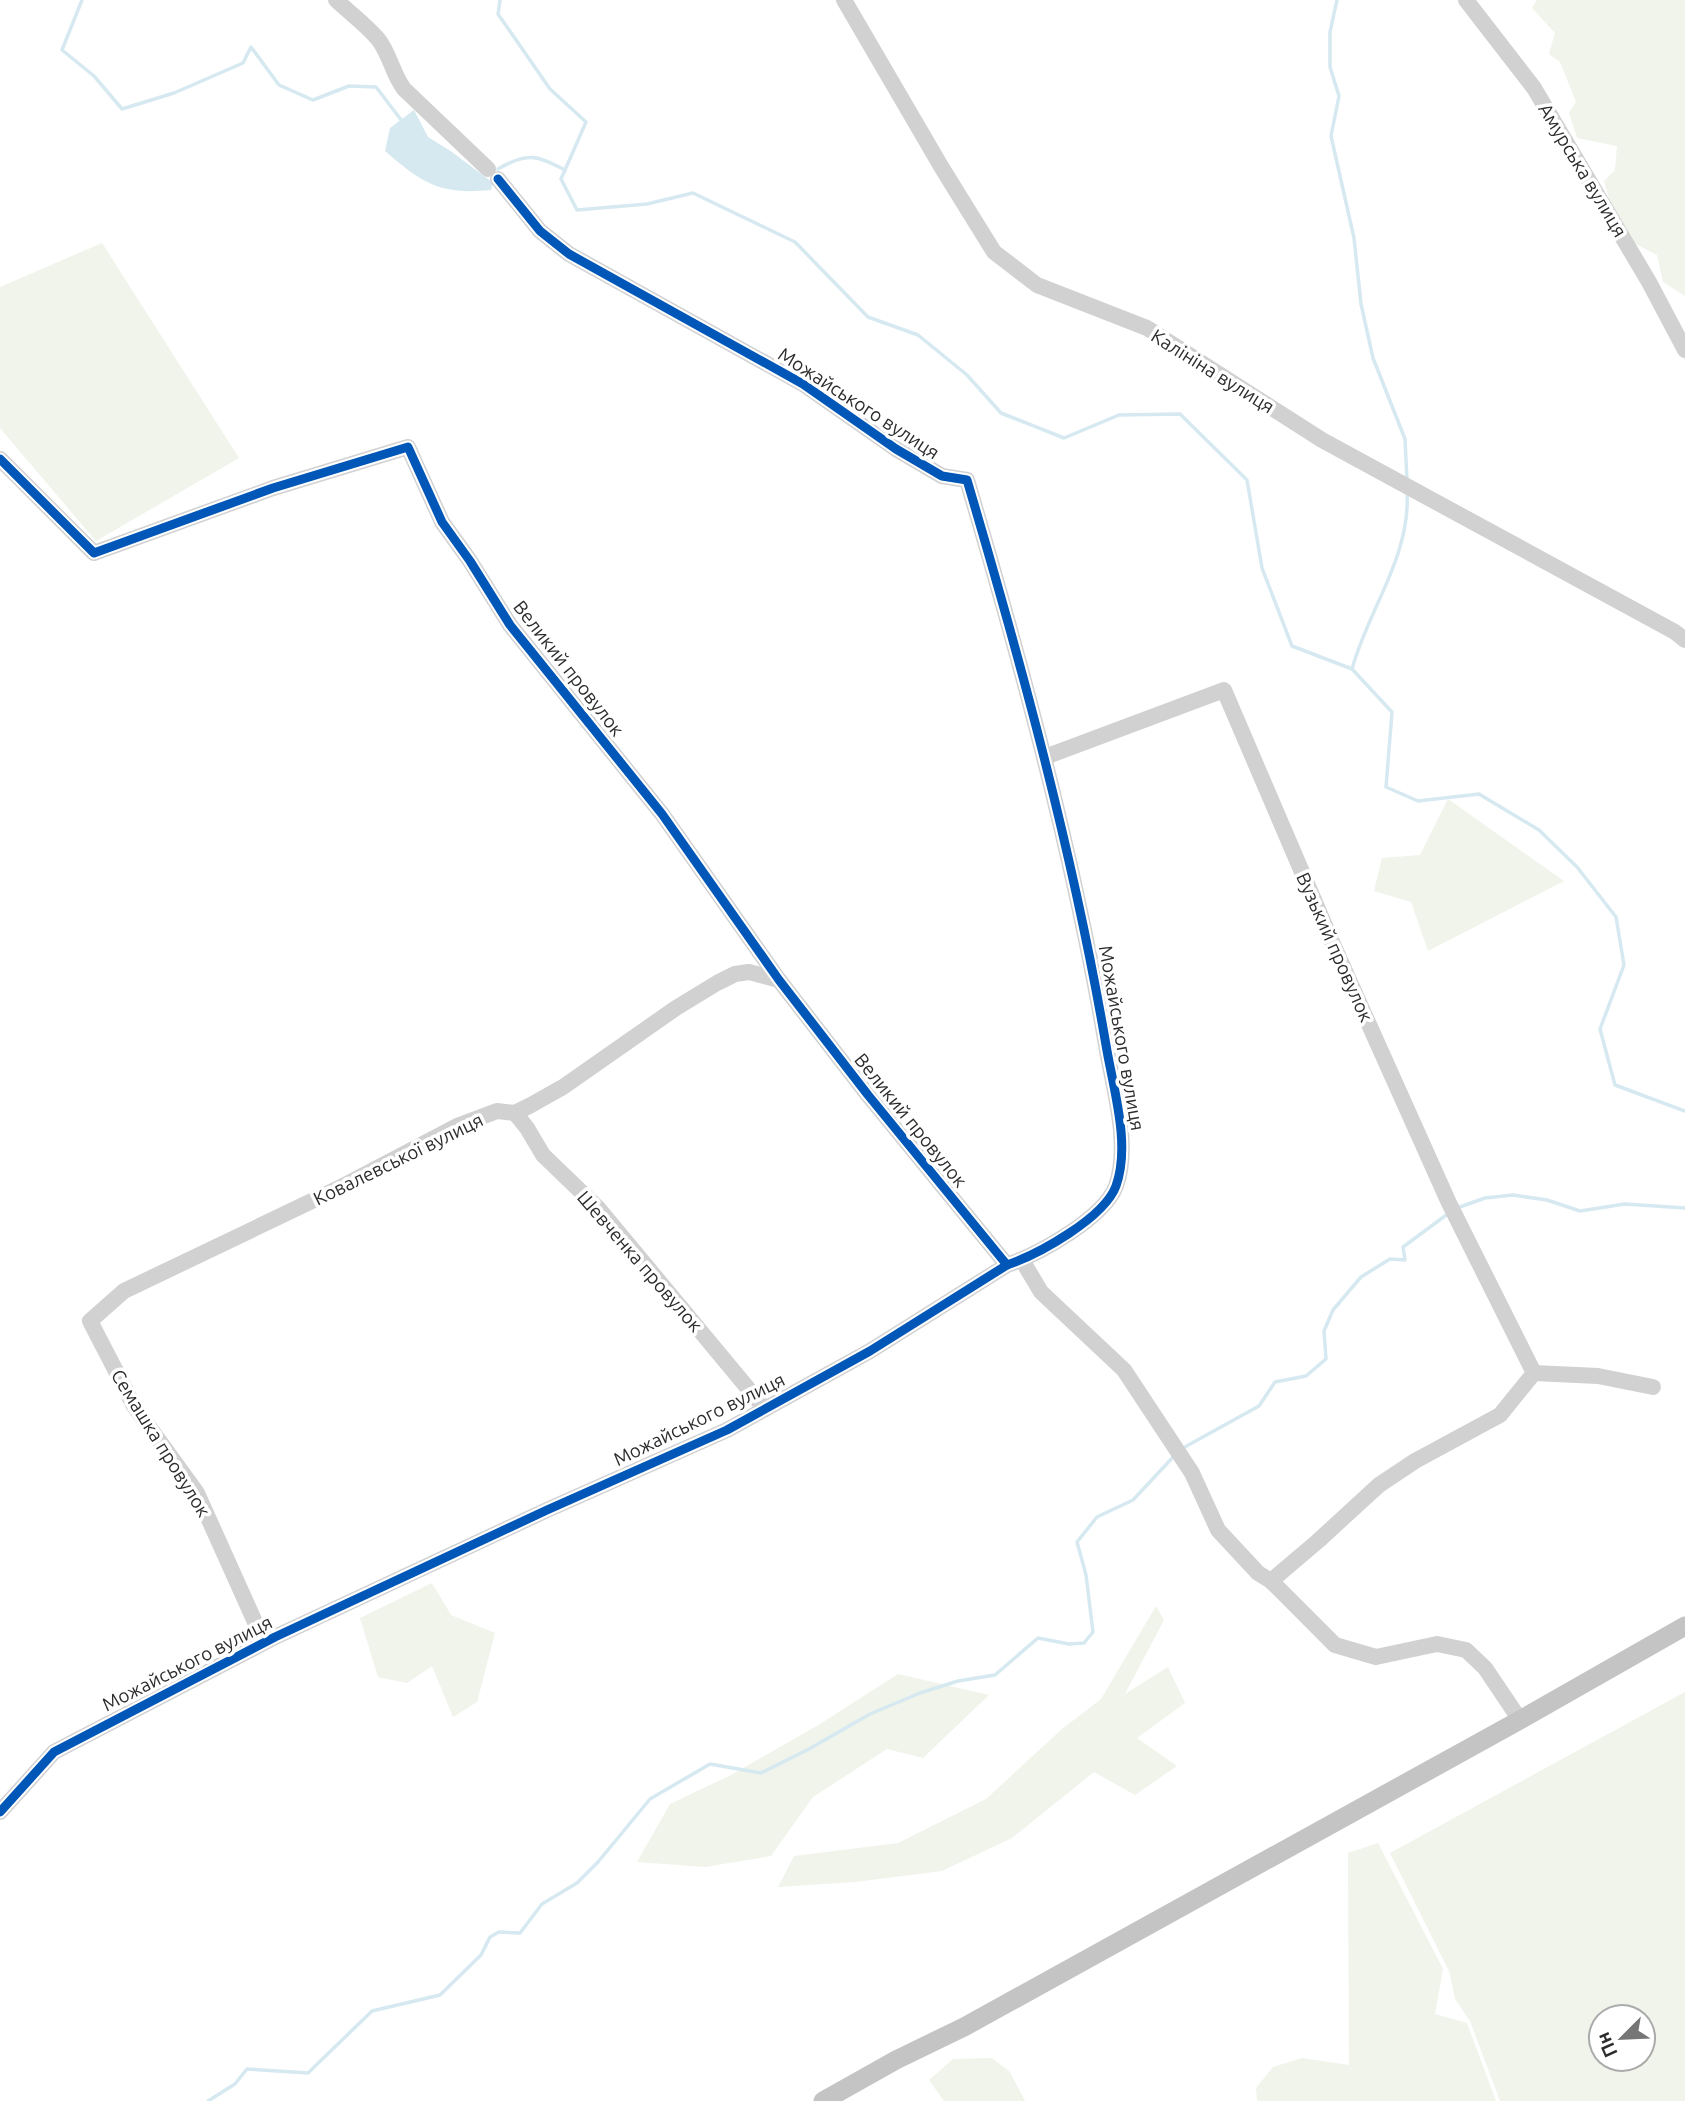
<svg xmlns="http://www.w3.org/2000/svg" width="1685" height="2101" viewBox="0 0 1685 2101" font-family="Ubuntu,sans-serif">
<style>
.green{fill:#f0f4ea;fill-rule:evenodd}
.water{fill:#d6e9f1}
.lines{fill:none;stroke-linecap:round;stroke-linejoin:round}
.stream{stroke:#d6e9f1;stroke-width:3.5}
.minor{stroke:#d1d1d1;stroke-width:16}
.major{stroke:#c4c4c4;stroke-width:19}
.cycleway-casing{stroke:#fff;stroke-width:13}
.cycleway{stroke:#0057b8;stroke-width:9}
.labels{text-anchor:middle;stroke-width:7;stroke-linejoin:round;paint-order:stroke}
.street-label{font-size:19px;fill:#2c2c2c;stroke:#fff}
</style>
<rect width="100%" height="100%" fill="#fff"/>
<!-- green -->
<g class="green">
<path d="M1537,0H1685V296L1663,282L1657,255L1632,242L1609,199L1604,181L1615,170L1617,146L1577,138L1569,113L1576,102L1560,62L1549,54L1555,33L1532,8Z"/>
<path d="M102,243L239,458L96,541L0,428V287Z"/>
<path d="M1448,799L1564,881L1428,951L1411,902L1374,891L1382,858L1420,855Z"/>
<path d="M432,1583L451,1615L495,1633L477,1702L453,1717L432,1666L407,1683L378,1677L360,1618Z"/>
<path d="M1156,1606L1164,1620L1125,1694L1168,1667L1185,1703L1137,1738L1177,1766L1135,1795L1094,1772L1012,1838L942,1871L855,1882L778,1887L794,1856L898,1843L986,1799L1062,1729L1101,1699Z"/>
<path d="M898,1674L989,1695L923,1758L887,1749L813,1797L771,1856L705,1867L637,1862L670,1804L731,1775L820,1724Z"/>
<path d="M1685,1692V2101H1500L1470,2021L1455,1999L1449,1971L1390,1853ZM1601,2017H1643V2059H1601Z"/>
<path d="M1378,1843L1443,1969L1435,2014L1467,2023L1496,2101H1257L1256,2088L1273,2067L1302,2058L1349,2065L1348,1853Z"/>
<path d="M992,2058L1010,2072L1025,2101H944L929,2080L953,2059Z"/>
</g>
<!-- water -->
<path class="water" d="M414,110L428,137L452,152L488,179L493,183L491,190C440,195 423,184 385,151L390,128Z"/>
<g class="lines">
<!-- stream -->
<g class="stream">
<path d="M82,0L62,50L94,76L122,109L174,93L243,63L251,47L279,85L313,100L349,86L376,87L402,121"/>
<path d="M500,0L498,14L550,89L586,122L565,170"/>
<path d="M1337,0L1330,32V67L1339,96L1331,136L1354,238L1361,304L1373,358L1405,439L1407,481"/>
<path d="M498,169C527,152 536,155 565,170L561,179L577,210L647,204L693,193L795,242L868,317L918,335L967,375L1001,413L1064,438L1119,415L1180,414L1247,480L1262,568L1292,646L1352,669L1392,712L1386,787L1418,801L1479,794L1539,830L1577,867L1616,917L1624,965L1600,1029L1615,1085L1685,1111"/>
<path d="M1352,669C1368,610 1411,556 1407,492"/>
<path d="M1457,1208L1485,1198L1513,1195L1547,1200L1580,1211L1625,1204L1685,1208"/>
<path d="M1183,1448L1259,1406L1275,1382L1306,1376L1326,1359L1324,1331L1333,1310L1361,1277L1390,1259L1405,1260L1403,1247L1449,1213"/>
<path d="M208,2101L235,2084L247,2069L308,2073L372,2011L440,1995L481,1955L490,1937L499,1932L520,1933L542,1904L577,1883L598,1862L650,1799L710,1764L761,1773L809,1749L870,1714L920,1693L958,1681L995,1675L1038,1638L1069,1644L1084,1643L1093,1632L1086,1575L1077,1542L1097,1517L1133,1500L1175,1455"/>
</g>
<!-- minor -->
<g class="minor">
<path d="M336,0C350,13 366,25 378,39C390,54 392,73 404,89L488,169"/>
<path d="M844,0L942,168L994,252L1037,285L1147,328L1322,440L1675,632L1685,640"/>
<path d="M1466,0L1534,88L1649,282L1685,350"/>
<path d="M0,459L94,553L273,488L408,447L442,522L470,561L510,625L662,814L779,980L868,1095L1007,1265"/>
<path d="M1045,757L1224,690L1332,942L1449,1203L1534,1373L1500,1415L1415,1461L1379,1485L1318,1541L1271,1581"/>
<path d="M515,1113L527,1128L543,1155L599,1209L765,1409"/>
<path d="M1022,1260L1041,1292L1124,1370L1192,1473L1218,1530L1258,1573L1271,1581L1335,1645L1376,1657L1437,1644L1466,1650L1485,1668L1520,1720"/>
<path d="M1534,1373L1598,1376L1653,1387"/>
<path d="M264,1642L197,1493L134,1406L90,1321L124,1291L339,1188L457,1126L497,1111L515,1113L531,1105L563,1087L676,1008L717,983L735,974L749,972L779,980"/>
<path d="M0,1812L54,1752L275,1637L547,1510L727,1430L870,1351L1007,1265C1039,1254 1104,1218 1116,1186C1131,1144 1113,1088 1106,1045C1073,853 1022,666 967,480L942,476L896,449L803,384L569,254L540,231L498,179"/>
</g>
<!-- major -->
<path class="major" d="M823,2101L896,2060L964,2027L1520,1720L1685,1626"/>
<!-- cycleway casing -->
<g class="cycleway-casing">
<g id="cycleway">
<path d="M0,459L94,553L273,488L408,447L442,522L470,561L510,625L662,814L779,980L868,1095L1007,1265"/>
<path d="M0,1812L54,1752L275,1637L547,1510L727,1430L870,1351L1007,1265C1039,1254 1104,1218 1116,1186C1131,1144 1113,1088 1106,1045C1073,853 1022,666 967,480L942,476L896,449L803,384L569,254L540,231L498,179"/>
</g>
</g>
<!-- cycleway -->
<use href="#cycleway" class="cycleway"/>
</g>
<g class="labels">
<!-- street labels -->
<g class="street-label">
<text transform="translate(1583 170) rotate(59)" y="7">Амурська вулиця</text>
<text transform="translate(1213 371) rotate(32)" y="7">Калініна вулиця</text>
<text transform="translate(859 403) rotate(33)" y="7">Можайського вулиця</text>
<text transform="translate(569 668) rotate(52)" y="7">Великий провулок</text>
<text transform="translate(1335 947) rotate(66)" y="7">Вузький провулок</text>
<text transform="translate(1122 1038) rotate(80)" y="7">Можайського вулиця</text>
<text transform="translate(911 1120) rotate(51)" y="7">Великий провулок</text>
<text transform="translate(398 1159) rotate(-26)" y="7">Ковалевської вулиця</text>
<text transform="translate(640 1261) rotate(49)" y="7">Шевченка провулок</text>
<text transform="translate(699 1419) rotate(-26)" y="7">Можайського вулиця</text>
<text transform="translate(161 1443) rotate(58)" y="7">Семашка провулок</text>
<text transform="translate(187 1663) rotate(-27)" y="7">Можайського вулиця</text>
</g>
</g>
<!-- north arrow -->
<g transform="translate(1622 2038) rotate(246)"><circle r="33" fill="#ffffff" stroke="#ababab" stroke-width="2"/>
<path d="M0-5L12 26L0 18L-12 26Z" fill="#767676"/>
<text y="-10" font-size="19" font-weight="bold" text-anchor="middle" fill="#2c2c2c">Пн</text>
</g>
</svg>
